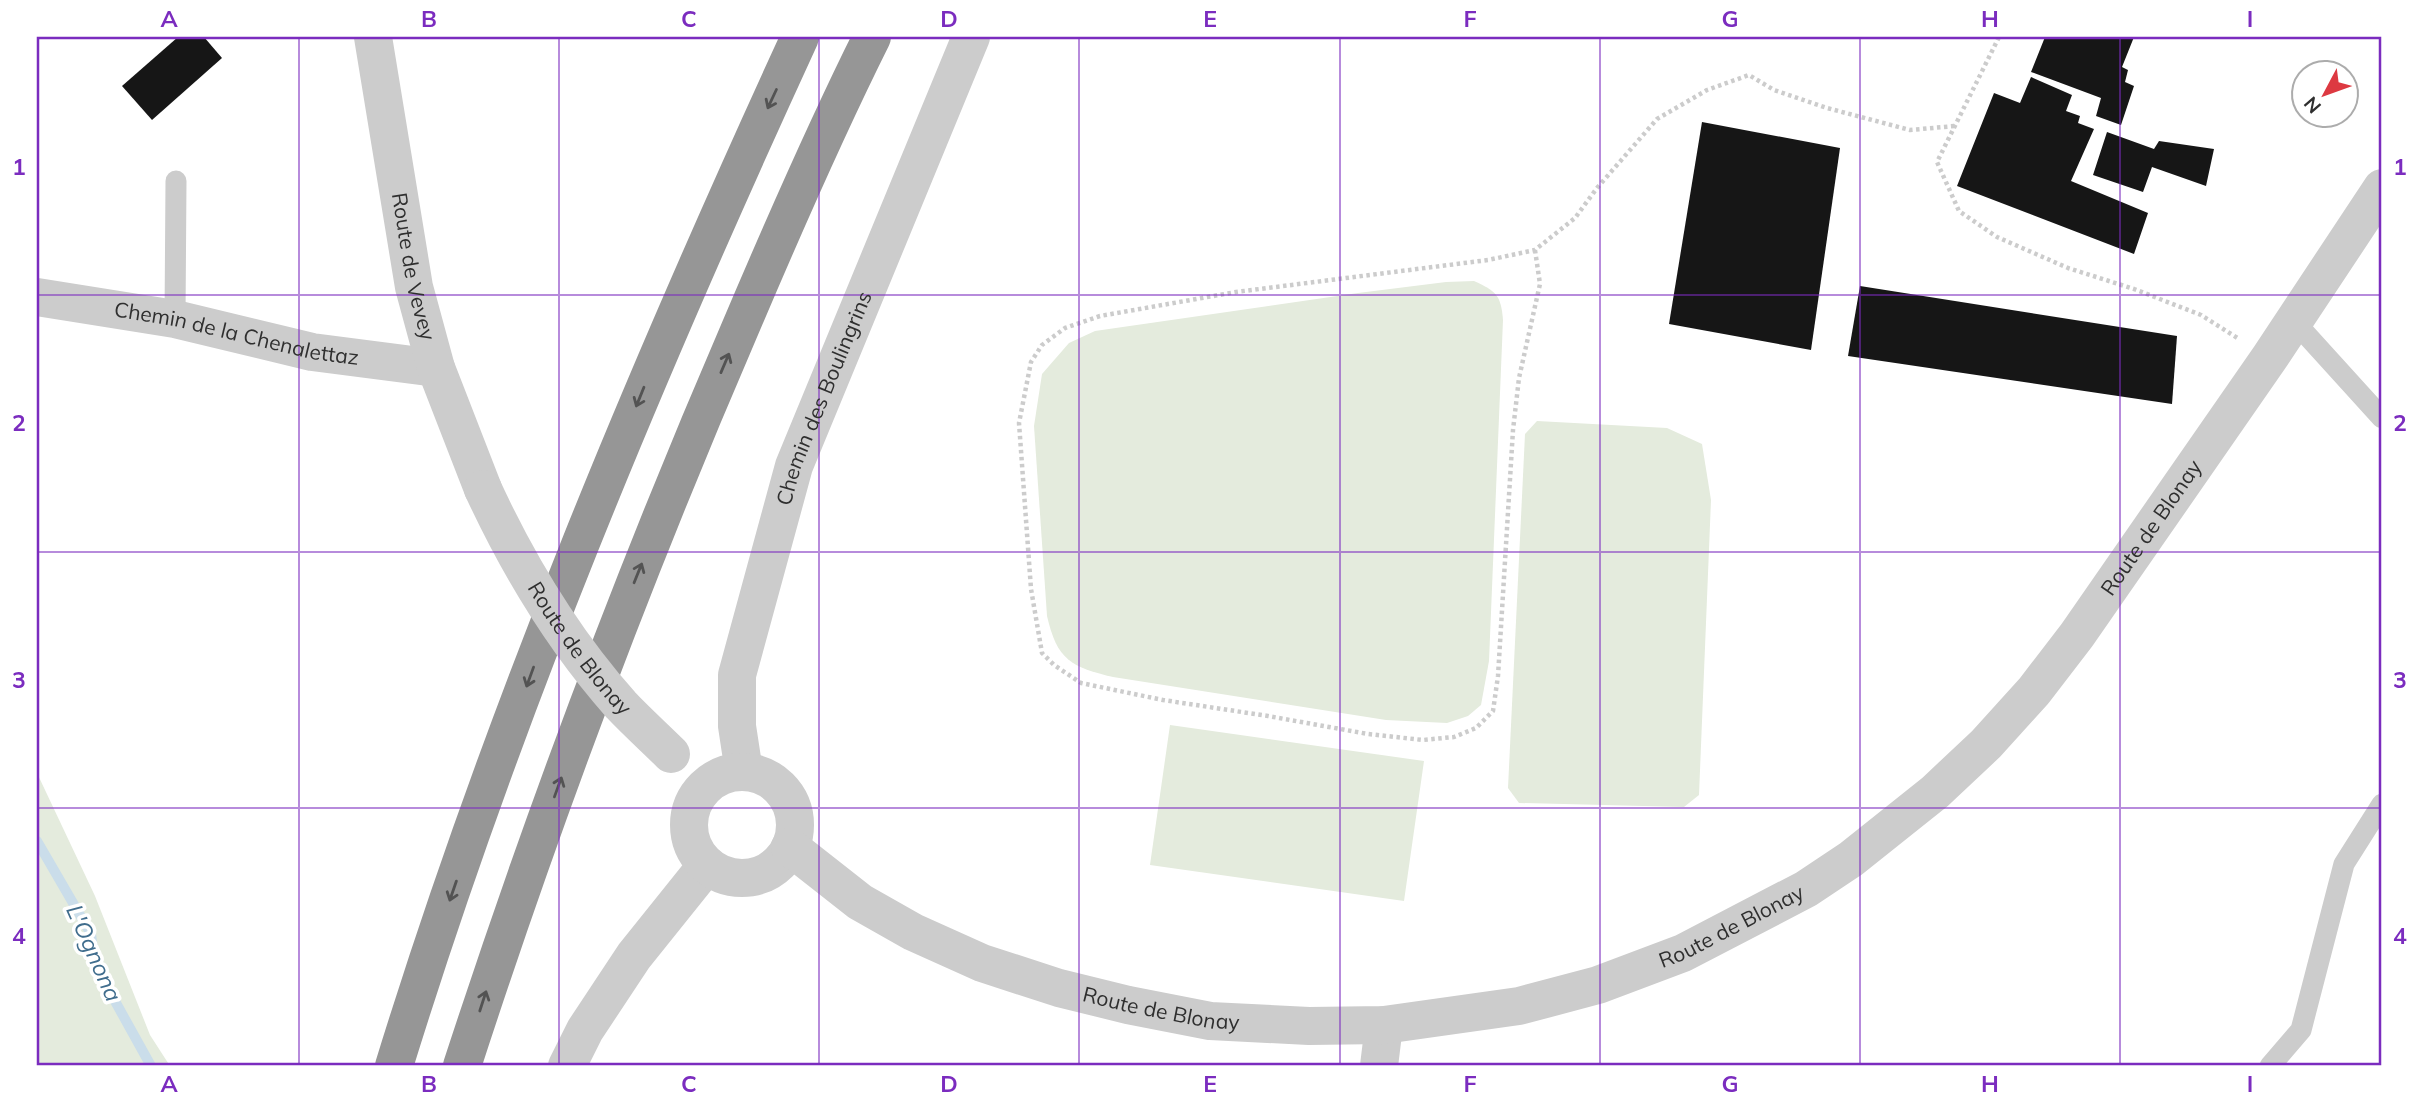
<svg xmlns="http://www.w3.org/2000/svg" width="2419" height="1103" viewBox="0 0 2419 1103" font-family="Mulish,sans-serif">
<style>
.green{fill:#e4ebdd}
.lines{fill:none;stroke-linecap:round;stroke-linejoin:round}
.stream{stroke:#caddea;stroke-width:10}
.building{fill:#161616}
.path{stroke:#ccc;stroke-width:4.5;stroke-dasharray:3.5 3.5;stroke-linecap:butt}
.service{stroke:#ccc;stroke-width:21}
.minor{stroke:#ccc;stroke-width:38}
.tertiary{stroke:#ccc;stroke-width:38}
.motorway{stroke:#969696;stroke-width:38}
.tertiary-bridge{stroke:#ccc;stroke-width:38}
.oneway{stroke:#535353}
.grid{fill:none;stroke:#7b2cbf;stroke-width:2;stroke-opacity:0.55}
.labels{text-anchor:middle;stroke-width:7;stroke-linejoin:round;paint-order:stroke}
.street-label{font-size:21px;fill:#2f2f2f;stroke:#fff}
.water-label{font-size:23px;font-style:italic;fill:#406d8d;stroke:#fff}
.neatline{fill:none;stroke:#7b2cbf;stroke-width:2.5}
.grid-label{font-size:23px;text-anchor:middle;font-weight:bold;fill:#7b2cbf}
</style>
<rect width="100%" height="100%" fill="#fff"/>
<!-- green -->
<g class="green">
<path d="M1474,281C1496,291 1501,295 1503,320L1489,661L1481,705L1468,716L1447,723L1386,720L1113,677C1071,667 1057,660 1047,616L1034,426L1042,374L1069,343L1095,331L1358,293L1446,282Z"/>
<path d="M1537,421L1667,428L1702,444L1711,500L1699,795L1684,807L1519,803L1508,788L1525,434Z"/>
<path d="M1170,725L1424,761L1404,901L1150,865Z"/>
<path d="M37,773L95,896L150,1035L170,1066H37Z"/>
</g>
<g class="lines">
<!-- stream -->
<path class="stream" d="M37,841L91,934L95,965L151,1066"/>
</g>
<!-- building -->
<g class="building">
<path d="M178,37H204L222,58L152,120L122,86Z"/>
<path d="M2045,37H2134L2122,67L2128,70L2125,82L2134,86L2121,125L2096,116L2101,98L2031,72Z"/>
<path d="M2031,77L2072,95L2066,111L2080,116L2078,123L2094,129L2071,181L2148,213L2134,254L1957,186L1994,93L2020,103Z"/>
<path d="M1702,122L1840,148L1811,350L1669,324Z"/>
<path d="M2107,132L2154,149L2159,141L2214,149L2206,186L2152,167L2143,192L2093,175Z"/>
<path d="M1860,286L2177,336L2172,404L1848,356Z"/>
</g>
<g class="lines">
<!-- path -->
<g class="path">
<path d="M1999,37L1937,162L1959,211L1997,237L2068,268L2134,289L2201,315L2239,339"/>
<path d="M1535,250L1540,284L1519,378L1513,430L1498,676L1493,711L1476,728L1454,737L1423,740L1368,734L1268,716L1163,700L1081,683L1054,665L1042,653L1031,589L1019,423L1031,362L1042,345L1065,328L1100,316L1236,292L1488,260L1535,250L1575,218L1597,188L1657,119L1707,90L1749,75L1774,90L1827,108L1910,130L1955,126"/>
</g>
<!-- service -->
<g class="service">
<path d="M175,319L176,181"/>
<path d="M2294,321L2382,418"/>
<path d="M2270,1066L2301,1030L2344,864L2382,804"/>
</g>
<!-- minor -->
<g class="minor">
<path id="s1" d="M37,297L175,319L312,352L436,368"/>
<path id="s2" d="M744,772L737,726V675L794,466L971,37"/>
<path d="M567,1066L585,1030L634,956L707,865"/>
<path d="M1379,1066L1384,1025"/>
</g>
<!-- tertiary -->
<g class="tertiary">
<path id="s3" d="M373,37L414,287L436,368L483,489"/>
<circle cx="742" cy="825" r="53"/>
<path id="s4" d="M790,847L860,902L913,932L982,963L1059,988L1128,1005L1210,1021L1309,1026L1384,1025L1519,1006L1598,985L1683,953L1806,889L1851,859L1935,792L1986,744L2034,691L2077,635L2270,357L2382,188"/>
</g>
<!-- motorway -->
<g class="motorway">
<path d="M394,1066C503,713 646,372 800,37"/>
<path d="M462,1066C543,817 635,572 739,331C781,232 824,133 872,37"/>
</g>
<!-- tertiary-bridge -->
<path class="tertiary-bridge" id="s5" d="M483,489C519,567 564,641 621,705C637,722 655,738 671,754"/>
</g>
<!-- one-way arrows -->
<defs><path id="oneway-shaft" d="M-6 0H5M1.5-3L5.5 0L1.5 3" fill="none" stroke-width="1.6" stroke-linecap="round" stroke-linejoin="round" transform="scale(1.75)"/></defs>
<g class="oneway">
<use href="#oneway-shaft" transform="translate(772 99) rotate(115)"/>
<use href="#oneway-shaft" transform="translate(725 363) rotate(-67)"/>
<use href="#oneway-shaft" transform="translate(640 397) rotate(112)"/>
<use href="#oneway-shaft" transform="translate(638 573) rotate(-68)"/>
<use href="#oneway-shaft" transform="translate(530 677) rotate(110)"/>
<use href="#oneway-shaft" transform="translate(558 787) rotate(-70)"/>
<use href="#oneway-shaft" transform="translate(453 891) rotate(109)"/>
<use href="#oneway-shaft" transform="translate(483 1001) rotate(-72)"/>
</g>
<!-- grid -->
<path class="grid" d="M299,37V1066M559,37V1066M819,37V1066M1079,37V1066M1340,37V1066M1600,37V1066M1860,37V1066M2120,37V1066M37,295H2382M37,552H2382M37,808H2382"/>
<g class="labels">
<!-- street labels -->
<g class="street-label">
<text dy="7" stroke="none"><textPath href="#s3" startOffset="233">Route de Vevey</textPath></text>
<text dy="7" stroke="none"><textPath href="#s1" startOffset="203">Chemin de la Chenalettaz</textPath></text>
<text dy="7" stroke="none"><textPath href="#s2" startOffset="388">Chemin des Boulingrins</textPath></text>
<text dy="7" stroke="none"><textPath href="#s4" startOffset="1587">Route de Blonay</textPath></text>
<text dy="7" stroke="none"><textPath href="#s5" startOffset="187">Route de Blonay</textPath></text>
<text dy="7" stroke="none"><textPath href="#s4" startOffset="999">Route de Blonay</textPath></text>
<text dy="7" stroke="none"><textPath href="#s4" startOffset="411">Route de Blonay</textPath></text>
</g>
<!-- water labels -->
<g class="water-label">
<text transform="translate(94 953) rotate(66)" y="8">L'Ognona</text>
</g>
</g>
<!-- border -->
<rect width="2419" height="1103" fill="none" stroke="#ffffff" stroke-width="77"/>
<!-- north arrow -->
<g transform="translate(2325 94) rotate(229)"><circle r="33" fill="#ffffff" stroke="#acacac" stroke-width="2"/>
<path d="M0-5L12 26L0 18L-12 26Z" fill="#dd3941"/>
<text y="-10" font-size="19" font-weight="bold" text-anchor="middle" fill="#2f2f2f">N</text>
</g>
<rect x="38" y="38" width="2342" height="1026" class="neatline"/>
<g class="grid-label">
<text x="169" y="27">A</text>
<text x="429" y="27">B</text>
<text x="689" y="27">C</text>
<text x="949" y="27">D</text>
<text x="1210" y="27">E</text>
<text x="1470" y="27">F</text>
<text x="1730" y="27">G</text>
<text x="1990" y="27">H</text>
<text x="2250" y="27">I</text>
<text x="19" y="175">1</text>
<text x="2400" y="175">1</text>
<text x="19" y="431">2</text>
<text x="2400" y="431">2</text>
<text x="19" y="688">3</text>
<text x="2400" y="688">3</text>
<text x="19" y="944">4</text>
<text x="2400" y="944">4</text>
<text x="169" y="1092">A</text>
<text x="429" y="1092">B</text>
<text x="689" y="1092">C</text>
<text x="949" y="1092">D</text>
<text x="1210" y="1092">E</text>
<text x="1470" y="1092">F</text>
<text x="1730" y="1092">G</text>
<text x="1990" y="1092">H</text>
<text x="2250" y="1092">I</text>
</g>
</svg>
